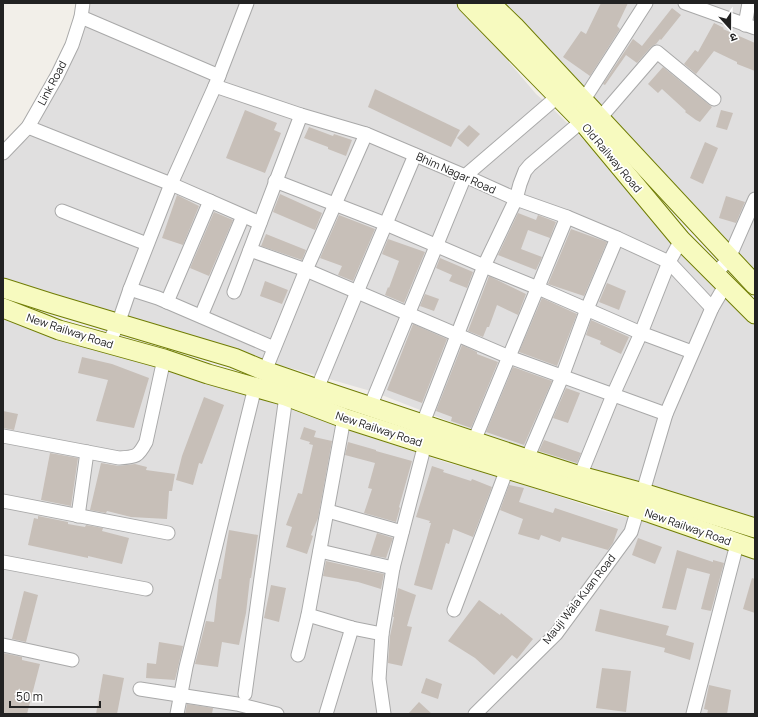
<svg xmlns="http://www.w3.org/2000/svg" width="758" height="717" viewBox="0 0 758 717" font-family="Manrope,'Noto Sans Devanagari',sans-serif">
<style>
.residential{fill:#e0dfdf}
.building{fill:#c7bfb8}
.lines{fill:none;stroke-linecap:round;stroke-linejoin:round}
.street-casing{stroke:#a9a9a9;stroke-width:15}
.secondary-casing{stroke:#707d05;stroke-width:21}
.street{stroke:#fff;stroke-width:13}
.secondary{stroke:#f7fabf;stroke-width:19}
.labels{text-anchor:middle;stroke-width:3.5;stroke-linejoin:round;paint-order:stroke}
.street-label{font-size:11px;fill:#222;stroke:#fff}
</style>
<rect width="100%" height="100%" fill="#f2efe9"/>
<!-- residential -->
<g class="residential">
<path d="M91,3H456L492,42L536,94L554,110L627,183L755,324V522L523,450L374,392L298,370L243,357L3,283V159L35,132L85,23Z"/>
<path d="M500,3H755V280Z"/>
<path d="M3,315L278,404L322,421L448,463L488,473L600,510L662,527L743,555L755,559V714H3Z"/>
</g>
<!-- building -->
<g class="building">
<path d="M601,3H628L617,26L620,29L590,76L563,57L581,31L586,34Z"/>
<path d="M672,8L681,15L661,40L660,39L656,44L651,47L637,63L626,55L605,85L603,84L633,39L642,46Z"/>
<path d="M714,23L724,28L723,29L755,43V71L737,64V62L714,51L696,74L684,64L695,50L698,52Z"/>
<path d="M663,67L712,107L700,122L696,120L685,112L686,111L662,89L658,93L648,84Z"/>
<path d="M375,89L460,130L451,147L368,107Z"/>
<path d="M245,110L277,123L274,130L281,133L265,173L226,158Z"/>
<path d="M721,110L733,113L727,130L716,127Z"/>
<path d="M469,125L480,134L468,147L457,138Z"/>
<path d="M309,127L333,136L334,134L352,140L346,156L328,149V147L304,138Z"/>
<path d="M705,142L718,148L703,184L690,178Z"/>
<path d="M280,194L322,213L315,230L273,212Z"/>
<path d="M177,195L199,206L183,245L162,238Z"/>
<path d="M726,196L745,202L736,223L719,218Z"/>
<path d="M214,212L233,220L209,276L190,268Z"/>
<path d="M518,213L536,220L538,215L556,222L550,238L528,230L521,249L542,257L536,270L498,255Z"/>
<path d="M339,215L375,229L353,281L338,275L342,266L320,258Z"/>
<path d="M571,229L607,242L584,296L548,284Z"/>
<path d="M266,234L306,250L302,260L261,246Z"/>
<path d="M388,239L425,252L404,303L385,295L388,287L389,288L399,261L382,254Z"/>
<path d="M440,258L473,272L467,288L449,281L452,275L436,268Z"/>
<path d="M489,276L526,294L518,315L497,305L489,327H487L483,337L468,331Z"/>
<path d="M265,281L288,290L282,304L260,296Z"/>
<path d="M607,283L626,291L619,310L599,302Z"/>
<path d="M425,294L439,299L434,311L420,306Z"/>
<path d="M542,298L577,314L557,366L519,352Z"/>
<path d="M591,320L629,337L621,354L600,344L601,341L586,335Z"/>
<path d="M413,324L447,339L422,403L387,390Z"/>
<path d="M462,345L477,352V354L498,362L471,428L451,421L452,417L436,411Z"/>
<path d="M82,357L112,364L149,378L134,428L96,421L108,380L78,373Z"/>
<path d="M513,367L552,381L524,445L486,432Z"/>
<path d="M566,388L580,393L568,423L553,418Z"/>
<path d="M204,397L224,405L202,464L199,463L193,485L176,480L182,456Z"/>
<path d="M3,411L18,414L14,430L3,428Z"/>
<path d="M304,427L316,431L314,437L332,441L318,518L311,535L313,536L307,554L286,547L292,527L286,525L298,493L302,494L313,445L309,444L310,442L300,439Z"/>
<path d="M544,440L581,453L577,463L539,451Z"/>
<path d="M348,442L376,450V451L412,461L399,507L400,508L396,522L364,513L372,489L368,488L375,463L345,455Z"/>
<path d="M50,453L78,458L71,506L41,500Z"/>
<path d="M101,463L119,466L135,464L147,467L146,470L175,474L172,491H169L167,519L131,517L107,511L106,513L90,510Z"/>
<path d="M432,466L444,470L443,472L471,481L472,479L492,487L473,537L453,529L449,544L446,543L432,590L414,585L431,523H429L430,521L416,517Z"/>
<path d="M509,485L524,488L519,502L553,513L555,508L618,529L613,543L608,550L562,537L560,542L541,535L539,540L518,534L523,519L500,510Z"/>
<path d="M38,516L68,522V524L85,527L86,525L103,528L102,531L129,538L122,564L88,556V558L28,545L34,518L38,519Z"/>
<path d="M229,530L258,535L251,578H250L246,613L239,645L222,642L218,667L195,664L206,621L214,622L219,579H221Z"/>
<path d="M377,533L393,538L386,558L370,555Z"/>
<path d="M638,538L662,547L655,564L632,555Z"/>
<path d="M677,550L713,562V560L724,563L711,611L701,609L710,574L687,568L676,610L662,608Z"/>
<path d="M326,561L384,574L381,589L358,582L323,576Z"/>
<path d="M752,578L755,579V613L743,609Z"/>
<path d="M271,585L286,588L279,622L264,618Z"/>
<path d="M398,588L416,595L407,626L412,627L402,666L388,663L390,636L394,617H393Z"/>
<path d="M24,591L38,595L26,642L12,639Z"/>
<path d="M479,600L500,615L501,613L533,639L517,659L512,655L494,675L475,658L448,641Z"/>
<path d="M600,609L669,626L666,635L694,643L690,660L664,652L665,648L595,631Z"/>
<path d="M159,642L183,646L175,680L146,678L147,663L156,664Z"/>
<path d="M3,653L22,657V660L40,664L27,714H3Z"/>
<path d="M602,668L631,671L626,712L596,708Z"/>
<path d="M103,674L124,678L117,714H96Z"/>
<path d="M426,678L442,684L438,699L421,693Z"/>
<path d="M709,685L731,690L727,714H707L708,710L704,709Z"/>
<path d="M419,702L432,714H408Z"/>
<path d="M187,704L213,708L212,714H185Z"/>
</g>
<g class="lines">
<!-- street casing -->
<g class="street-casing">
<g id="street">
<path d="M685,3L755,28"/>
<path d="M81,17L219,76"/>
<path d="M745,25L749,3"/>
<path d="M215,86L301,115L366,134L465,176L516,199L567,217L617,238L669,262L712,308"/>
<path d="M583,101L646,3"/>
<path d="M600,118L657,52L714,99"/>
<path d="M28,127L171,184L260,223"/>
<path d="M3,153L28,127L57,76L72,45L81,17L83,3"/>
<path d="M275,181L386,224L484,266L538,288L641,333L692,352"/>
<path d="M62,211L147,244"/>
<path d="M250,250L306,270L509,357L666,414"/>
<path d="M716,274L729,258L755,199"/>
<path d="M130,289L158,298L274,348"/>
<path d="M234,292L301,115"/>
<path d="M167,302L210,201"/>
<path d="M201,316L243,216"/>
<path d="M108,344L118,324L130,289L171,184L215,86L247,3"/>
<path d="M265,371L306,270L366,134"/>
<path d="M317,389L357,292L415,155"/>
<path d="M370,407L465,176L564,91"/>
<path d="M423,423L484,266L516,199L520,184L525,171L530,165L582,121"/>
<path d="M3,436L119,458C136,457 138,457 146,442L164,359"/>
<path d="M474,441L567,217"/>
<path d="M527,459L562,377L587,309L617,238"/>
<path d="M580,476L613,395L641,333L669,262L681,240"/>
<path d="M3,501L168,533"/>
<path d="M328,511L402,532"/>
<path d="M78,516L87,452"/>
<path d="M320,551L393,568"/>
<path d="M3,562L146,589"/>
<path d="M454,610L507,469"/>
<path d="M308,615L352,628L382,634"/>
<path d="M3,645L72,660"/>
<path d="M298,655L308,615L344,418"/>
<path d="M140,689L237,704L277,714"/>
<path d="M245,694L286,396"/>
<path d="M177,714L186,667L255,387"/>
<path d="M326,714L352,628"/>
<path d="M384,714L379,679L382,634L393,568L425,444"/>
<path d="M475,714L556,634L631,532L666,414L712,308L726,284"/>
<path d="M693,714L737,544"/>
</g>
</g>
<!-- secondary casing -->
<g class="secondary-casing">
<g id="secondary">
<path d="M467,3L582,121L681,240L755,314"/>
<path d="M490,3L514,26L755,285"/>
<path d="M3,288L50,303L234,358L265,371L317,389L527,459L580,476L643,493L755,528"/>
<path d="M3,308L59,330L164,359L208,374L286,396L344,418L425,444L651,513L755,549"/>
</g>
</g>
<!-- street -->
<use href="#street" class="street"/>
<!-- secondary -->
<use href="#secondary" class="secondary"/>
</g>
<g class="labels">
<!-- street labels -->
<g class="street-label">
<text transform="translate(52 83) rotate(-62)" y="4">Link Road</text>
<text transform="translate(612 158) rotate(50)" y="4">Old Railway Road</text>
<text transform="translate(456 173) rotate(24)" y="4">Bhim Nagar Road</text>
<text transform="translate(70 331) rotate(18)" y="4">New Railway Road</text>
<text transform="translate(379 429) rotate(18)" y="4">New Railway Road</text>
<text transform="translate(688 527) rotate(19)" y="4">New Railway Road</text>
<text transform="translate(579 599) rotate(-52)" y="4">Mauji Wala Kuan Road</text>
</g>
</g>
<!-- border -->
<rect width="758" height="717" fill="none" stroke="#222222" stroke-width="8"/>
<!-- north arrow -->
<g transform="translate(730 28) rotate(159)" stroke="#ffffff" stroke-width="3" paint-order="stroke">
<path d="M0-3L7 15L0 10L-7 15Z" fill="#222222"/>
<text y="-6" font-size="11" font-weight="bold" text-anchor="middle" fill="#222222">उ</text>
</g>
<!-- scale -->
<path d="M10 701v6h90v-6" fill="none" stroke="#222222" stroke-width="2"/>
<text x="16" y="701" font-size="12" fill="#222222" stroke="#ffffff" stroke-width="3" paint-order="stroke">50 m</text>
</svg>
